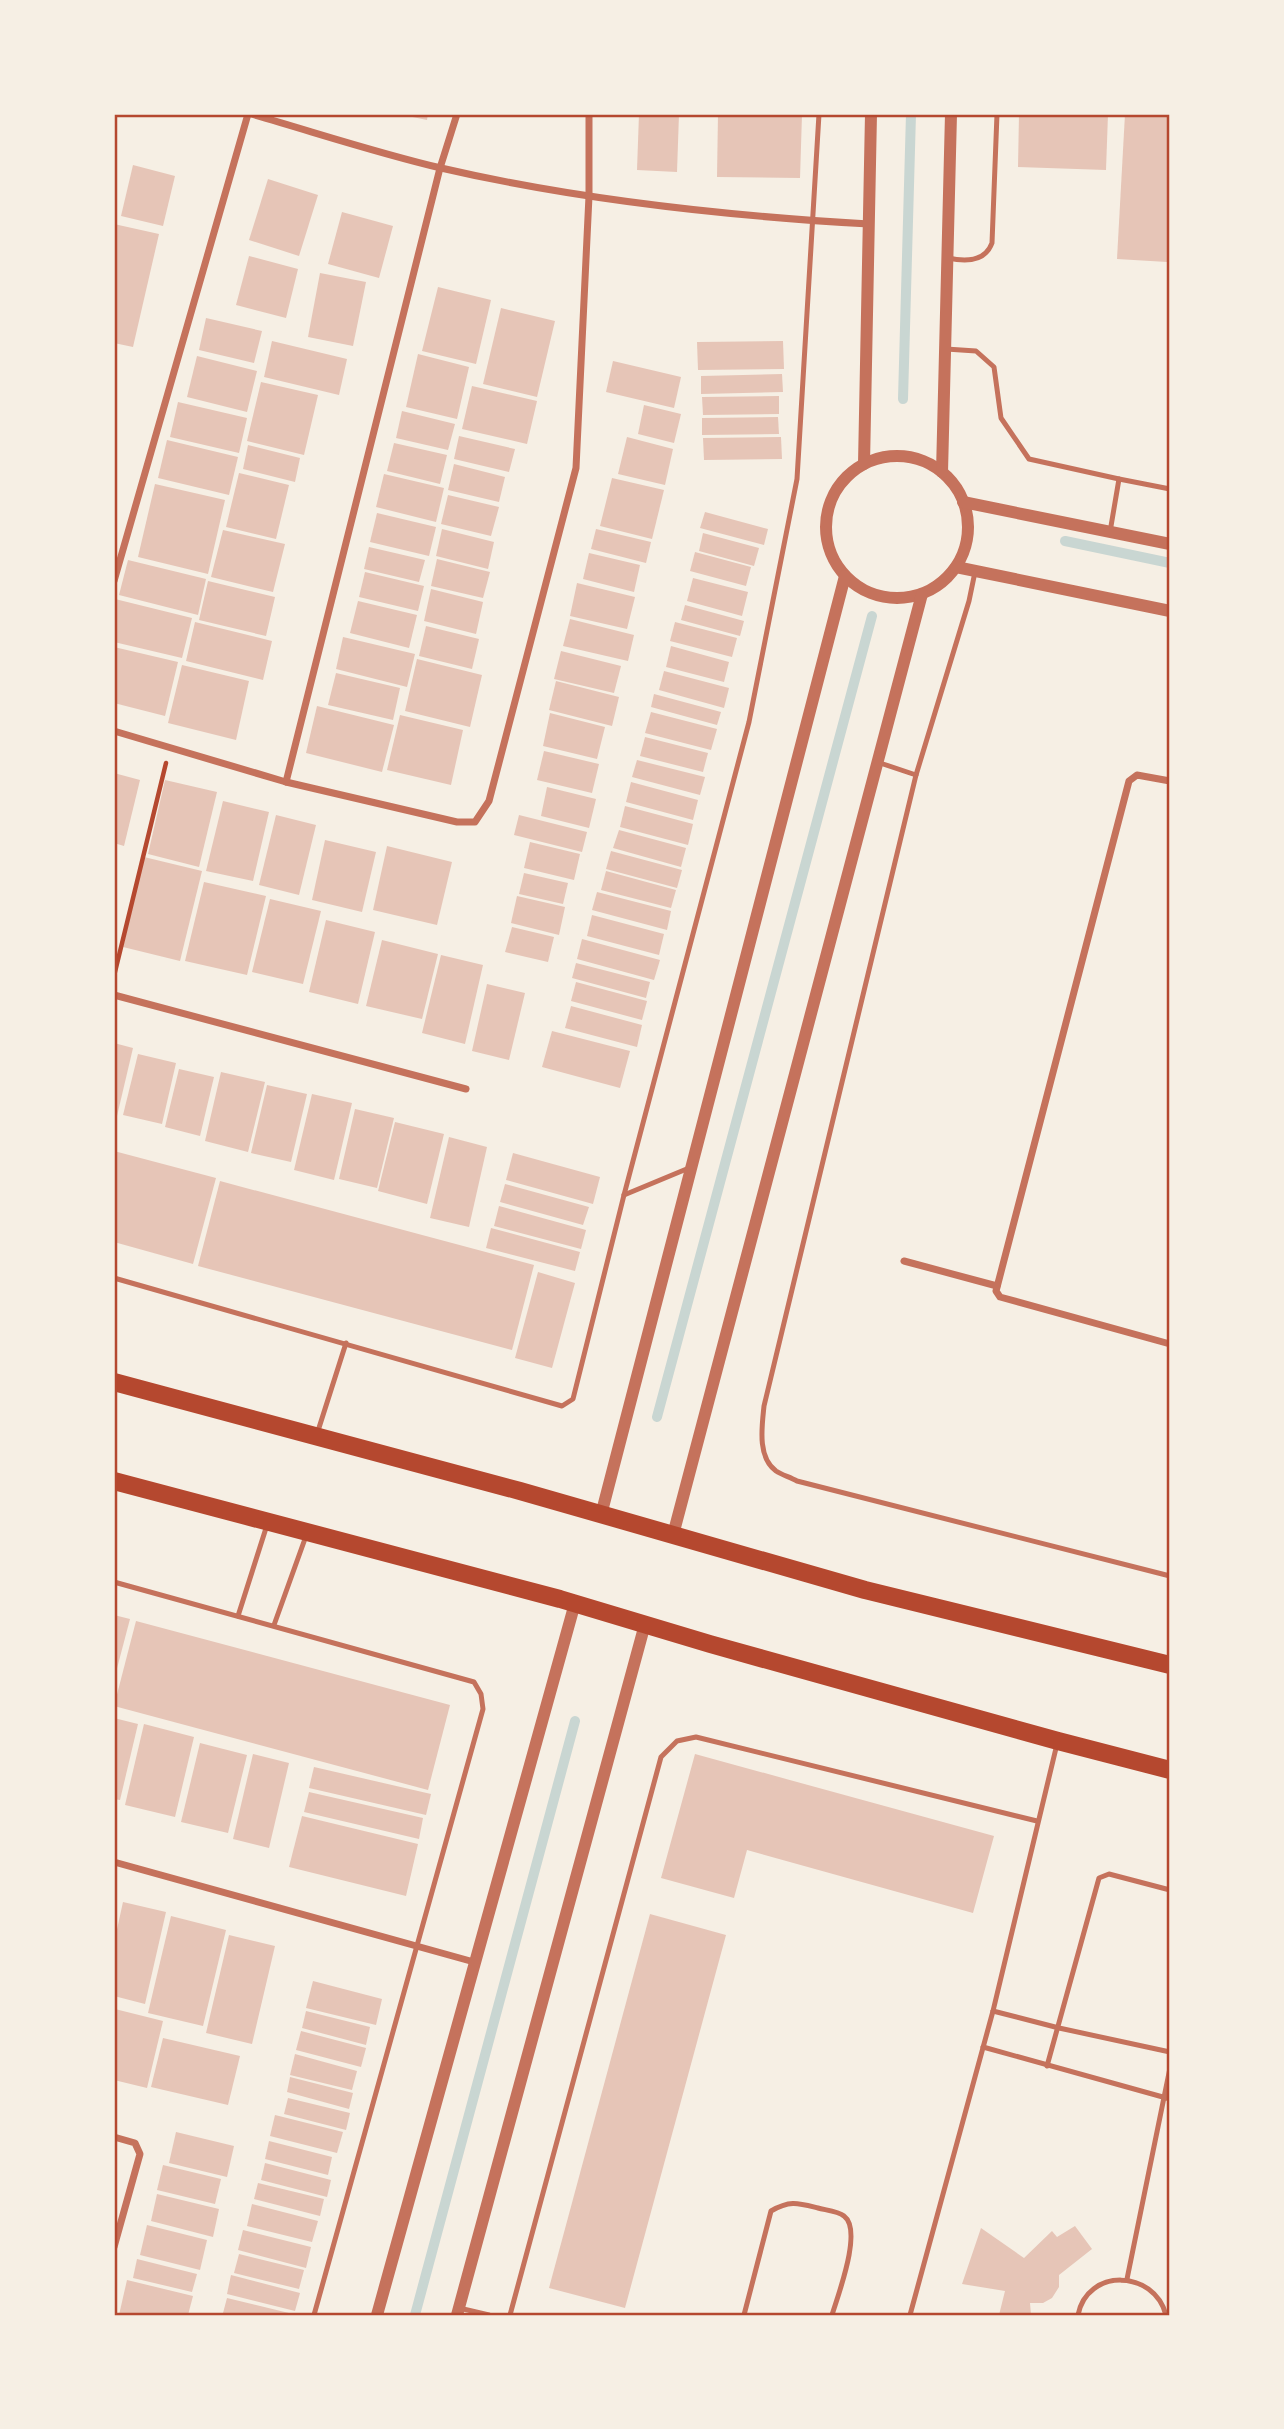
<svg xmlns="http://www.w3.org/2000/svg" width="1284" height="2429" viewBox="0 0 1284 2429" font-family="'Public Sans',sans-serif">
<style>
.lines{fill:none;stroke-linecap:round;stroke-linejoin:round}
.stream{stroke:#c9d6d2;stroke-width:10}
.building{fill:#e6c5b7}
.path{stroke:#b5482f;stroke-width:4.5}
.service{stroke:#c5725c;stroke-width:5}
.minor{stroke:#c5725c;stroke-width:7}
.tertiary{stroke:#c5725c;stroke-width:12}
.primary{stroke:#b5482f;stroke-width:18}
.neatline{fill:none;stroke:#b5482f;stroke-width:2.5}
</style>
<rect width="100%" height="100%" fill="#f6efe4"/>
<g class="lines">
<!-- stream -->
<g class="stream">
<path d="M903,399L911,114"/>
<path d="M1065,541L1170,563"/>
<path d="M657,1417L872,616"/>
<path d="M415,2315L575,1721"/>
</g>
</g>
<!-- building -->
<g class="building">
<path d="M398,114H428L427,120Z"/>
<path d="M639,114H679L677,172L637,170Z"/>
<path d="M718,114H802L800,178L717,177Z"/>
<path d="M1019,114H1108L1106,170L1018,167Z"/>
<path d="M1125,114H1170V202L1167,262L1117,259Z"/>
<path d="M133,165L175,176L163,226L121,216Z"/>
<path d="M268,179L318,195L299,256L249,240Z"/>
<path d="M342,212L393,226L379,278L328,264Z"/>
<path d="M114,224L159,234L133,347L114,343Z"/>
<path d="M249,256L298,269L286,318L236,305Z"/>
<path d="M320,273L366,282L353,346L308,337Z"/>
<path d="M438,287L491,300L476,364L422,351Z"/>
<path d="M501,308L555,321L537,397L483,384Z"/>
<path d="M206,318L262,331L254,363L199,350Z"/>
<path d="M272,341L347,359L339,395L264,377Z"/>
<path d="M783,341L784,369L698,370L697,342Z"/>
<path d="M418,354L469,367L457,419L406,407Z"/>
<path d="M197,356L257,371L247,412L187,397Z"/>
<path d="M613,361L681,377L674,408L606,392Z"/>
<path d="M782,374L783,392L701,394V376Z"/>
<path d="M261,382L318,395L304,455L247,441Z"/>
<path d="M472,386L537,401L527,444L462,429Z"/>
<path d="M779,396V414L703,415L702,397Z"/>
<path d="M178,402L247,418L239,453L170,437Z"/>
<path d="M644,405L681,414L674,443L638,434Z"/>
<path d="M402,411L455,424L448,450L396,438Z"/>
<path d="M778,417L779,434L702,435V418Z"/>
<path d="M459,436L515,449L509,472L454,459Z"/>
<path d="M627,437L673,449L665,485L618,474Z"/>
<path d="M781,437L782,459L704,460L703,438Z"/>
<path d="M167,440L238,457L229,495L158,478Z"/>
<path d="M394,443L447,455L440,484L387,471Z"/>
<path d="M248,445L300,458L295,482L243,469Z"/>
<path d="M454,464L505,477L499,502L448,490Z"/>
<path d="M239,473L289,485L276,539L226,527Z"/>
<path d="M384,474L444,488L436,522L376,507Z"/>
<path d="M612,478L664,490L652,539L600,526Z"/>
<path d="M155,484L225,500L208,574L138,557Z"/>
<path d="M448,495L499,507L491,536L441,524Z"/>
<path d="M705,512L768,529L764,545L700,528Z"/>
<path d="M377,513L436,527L429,556L370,542Z"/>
<path d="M442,529L494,542L488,569L436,556Z"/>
<path d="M596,529L651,542L646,563L591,549Z"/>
<path d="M223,530L285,544L273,592L211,577Z"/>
<path d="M703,533L759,548L754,566L699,551Z"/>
<path d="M369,547L425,560L419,582L364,569Z"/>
<path d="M695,552L751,567L746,586L690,571Z"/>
<path d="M589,553L640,565L634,592L583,579Z"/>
<path d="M437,559L490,572L483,598L431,586Z"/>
<path d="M128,560L206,579L198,615L119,595Z"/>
<path d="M365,572L424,586L418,611L359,597Z"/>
<path d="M693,578L748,592L742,616L687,601Z"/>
<path d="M208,581L275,597L266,636L199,620Z"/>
<path d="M577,583L635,597L627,629L570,616Z"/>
<path d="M431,589L483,602L476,634L424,621Z"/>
<path d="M115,599L192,618L182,658L114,642Z"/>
<path d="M358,601L417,615L409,648L350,633Z"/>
<path d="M685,605L744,621L740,636L681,620Z"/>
<path d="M570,619L634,635L628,661L563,646Z"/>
<path d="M195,622L272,641L263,680L186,661Z"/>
<path d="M675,622L737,638L732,657L670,641Z"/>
<path d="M426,626L479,639L472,669L419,656Z"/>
<path d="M343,637L415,654L407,687L336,669Z"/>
<path d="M671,646L729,662L724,682L666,667Z"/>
<path d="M114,647L178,662L165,716L114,703Z"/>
<path d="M561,651L621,666L614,693L554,679Z"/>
<path d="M417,659L482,675L470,727L405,711Z"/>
<path d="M182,665L249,681L236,740L168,723Z"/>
<path d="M664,671L729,688L724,708L659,690Z"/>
<path d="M336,673L400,688L393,720L328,705Z"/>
<path d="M556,681L619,697L612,726L549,710Z"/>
<path d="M654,694L721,712L717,725L651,707Z"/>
<path d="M317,706L394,725L382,772L306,753Z"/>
<path d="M651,712L717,729L711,750L645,733Z"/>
<path d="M550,713L605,727L597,759L543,746Z"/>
<path d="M400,715L463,730L451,785L387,770Z"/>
<path d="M645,737L708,753L703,772L640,756Z"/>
<path d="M544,751L599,764L592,793L537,780Z"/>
<path d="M637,760L705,777L700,795L632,777Z"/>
<path d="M114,773L140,780L124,846L114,843Z"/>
<path d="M165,780L217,792L199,867L148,854Z"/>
<path d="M631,782L698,800L693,820L626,802Z"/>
<path d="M547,787L596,799L589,828L541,816Z"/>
<path d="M223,801L269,812L253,881L206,871Z"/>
<path d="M625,806L693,824L688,845L620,827Z"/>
<path d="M276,815L316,825L299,895L259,885Z"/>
<path d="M519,815L587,832L582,852L514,835Z"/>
<path d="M619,830L686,848L681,867L613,848Z"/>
<path d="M325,840L376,852L362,912L312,900Z"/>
<path d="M530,842L580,854L574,880L524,868Z"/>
<path d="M387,846L452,862L437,925L373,910Z"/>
<path d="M611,851L682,870L677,888L606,869Z"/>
<path d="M144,857L202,871L180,961L123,947Z"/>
<path d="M606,871L676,890L671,908L601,890Z"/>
<path d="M524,873L568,883L563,904L519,894Z"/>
<path d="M204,882L266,896L247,975L185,961Z"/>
<path d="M597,892L671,911L667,930L592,910Z"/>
<path d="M517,896L565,907L559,935L511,923Z"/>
<path d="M270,899L321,911L303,984L252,972Z"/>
<path d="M592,915L664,934L659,955L587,936Z"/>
<path d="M326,920L375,932L358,1004L309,992Z"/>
<path d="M512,927L554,937L548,962L505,952Z"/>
<path d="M582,939L660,960L654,980L577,959Z"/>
<path d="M382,940L438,954L422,1019L366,1006Z"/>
<path d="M441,955L483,965L465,1044L422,1033Z"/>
<path d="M576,963L650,982L646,998L572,978Z"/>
<path d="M576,982L647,1001L642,1020L571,1001Z"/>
<path d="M487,984L525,993L509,1060L472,1051Z"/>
<path d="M571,1006L642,1025L637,1047L565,1028Z"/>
<path d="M552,1031L630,1051L620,1088L542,1067Z"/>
<path d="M114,1043L133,1048L117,1116L114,1115Z"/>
<path d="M138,1054L176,1063L162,1124L123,1115Z"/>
<path d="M179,1069L214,1077L200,1136L165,1127Z"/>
<path d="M221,1072L265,1082L248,1152L205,1141Z"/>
<path d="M267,1085L307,1094L291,1162L251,1153Z"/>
<path d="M312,1094L352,1103L334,1180L294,1170Z"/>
<path d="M355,1109L394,1118L377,1188L339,1179Z"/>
<path d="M395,1122L444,1134L427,1204L378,1191Z"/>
<path d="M449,1137L487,1147L469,1227L430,1218Z"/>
<path d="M114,1151L216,1178L193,1264L114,1242Z"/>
<path d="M513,1153L600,1177L593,1204L506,1180Z"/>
<path d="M220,1181L534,1265L512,1350L198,1266Z"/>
<path d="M505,1184L589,1207L583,1225L500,1202Z"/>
<path d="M499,1206L586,1230L581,1249L494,1226Z"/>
<path d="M491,1228L580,1252L575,1271L486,1248Z"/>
<path d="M538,1272L575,1283L552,1368L515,1358Z"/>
<path d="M114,1615L130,1619L115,1676H114Z"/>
<path d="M136,1621L450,1705L428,1790L114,1706Z"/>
<path d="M114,1718L138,1724L120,1800L114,1799Z"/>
<path d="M144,1724L194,1737L175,1817L125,1805Z"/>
<path d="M200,1743L247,1755L228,1833L181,1822Z"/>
<path d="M253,1754L289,1763L269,1848L233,1839Z"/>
<path d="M695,1754L994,1836L973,1913L747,1850L734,1898L661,1878Z"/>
<path d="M314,1767L431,1794L426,1815L309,1788Z"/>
<path d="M309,1792L423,1818L419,1839L304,1812Z"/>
<path d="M302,1816L418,1844L406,1896L289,1867Z"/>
<path d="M123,1902L166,1912L145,2004L114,1996V1943Z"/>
<path d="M650,1914L726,1935L625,2308L549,2288Z"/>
<path d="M171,1916L226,1930L203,2026L148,2013Z"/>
<path d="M229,1935L275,1946L252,2044L206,2033Z"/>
<path d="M313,1981L382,1999L376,2025L306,2008Z"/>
<path d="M115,2009L163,2021L147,2088L114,2080Z"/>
<path d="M306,2011L370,2027L366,2045L302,2028Z"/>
<path d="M301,2031L366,2048L361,2067L296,2050Z"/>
<path d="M163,2038L240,2056L228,2105L151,2087Z"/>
<path d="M295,2054L357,2071L352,2090L290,2075Z"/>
<path d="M290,2077L353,2093L349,2109L287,2092Z"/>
<path d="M288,2098L350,2113L346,2130L284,2114Z"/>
<path d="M275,2115L343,2132L337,2153L270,2136Z"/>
<path d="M176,2132L234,2146L227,2177L169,2163Z"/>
<path d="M269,2141L332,2157L328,2175L265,2159Z"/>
<path d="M265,2163L331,2180L327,2197L261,2180Z"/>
<path d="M163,2165L221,2179L215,2204L157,2190Z"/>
<path d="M258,2183L324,2199L320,2216L254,2199Z"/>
<path d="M157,2194L219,2209L213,2237L151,2221Z"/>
<path d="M252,2204L318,2221L312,2242L247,2226Z"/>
<path d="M147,2225L207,2240L200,2270L140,2255Z"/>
<path d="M1075,2226L1092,2249L1059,2275V2287L1052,2298L1043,2303H1030L1031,2315H999L1005,2291L962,2284L981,2228L1024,2258L1052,2231L1057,2237Z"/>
<path d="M243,2230L311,2247L306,2268L238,2250Z"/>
<path d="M239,2254L304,2270L299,2289L234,2273Z"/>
<path d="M137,2259L197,2274L192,2292L133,2278Z"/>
<path d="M231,2275L300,2293L295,2311L227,2294Z"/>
<path d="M127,2280L193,2296L188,2315H119Z"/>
<path d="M227,2298L293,2314V2315H232L223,2313Z"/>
</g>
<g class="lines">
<!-- path -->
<path class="path" d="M114,976L166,763"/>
<!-- service -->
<g class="service">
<path d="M948,258C966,262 985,262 992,243L997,114"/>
<path d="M946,349L976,351L994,367L1001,418L1029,459L1119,479L1110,532"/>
<path d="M1119,479L1170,489"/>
<path d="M975,572L969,601L916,775L764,1406C762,1426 757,1457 776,1471C782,1475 790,1477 797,1481L1170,1576"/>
<path d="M880,763L916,775"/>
<path d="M624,1195L689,1168"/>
<path d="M114,1278L562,1406L573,1399L624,1195L749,722L797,479L819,114"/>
<path d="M317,1434L346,1343"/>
<path d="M114,1582L474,1682L481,1694L483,1709L314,2315"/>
<path d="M238,1616L267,1525"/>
<path d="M274,1625L306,1536"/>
<path d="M993,2011L1059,2028L1170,2052"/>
<path d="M983,2047L1170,2099"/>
<path d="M1047,2066L1099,1878L1109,1874L1170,1890"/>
<path d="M1127,2279L1170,2068"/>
<path d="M459,2308L489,2315"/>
<path d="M510,2315L661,1757L677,1741L696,1737L1037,1821"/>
<path d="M744,2315L771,2211C790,2200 798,2203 818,2208C825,2210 838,2211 844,2216C863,2230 838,2295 832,2315"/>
<path d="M910,2315L993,2011L1057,1744"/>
<path d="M1078,2315C1087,2268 1154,2269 1166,2315"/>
</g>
<!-- minor -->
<g class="minor">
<path d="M251,114C314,132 377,153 441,168C579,200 727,216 869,224"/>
<path d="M114,581L248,114"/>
<path d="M114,731L286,782L457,822H475L489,801L576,468L589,196V114"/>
<path d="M1170,781L1137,775L1129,781L996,1291L1000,1297L1170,1344"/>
<path d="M286,782L440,168L457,114"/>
<path d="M114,995L466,1089"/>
<path d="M904,1261L997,1286"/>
<path d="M114,1862L474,1962"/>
<path d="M114,2137L135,2143L140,2154L114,2247"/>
</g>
<!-- tertiary -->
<g class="tertiary">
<circle cx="897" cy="527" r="71"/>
<path d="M864,464L871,114"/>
<path d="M942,472L951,114"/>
<path d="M963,502L1170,544"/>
<path d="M956,567L1170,611"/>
<path d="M601,1515L845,576"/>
<path d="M673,1535L922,594"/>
<path d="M377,2315L575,1603"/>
<path d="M457,2315L645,1624"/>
</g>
<!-- primary -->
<g class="primary">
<path d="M114,1382L520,1491L865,1590L1170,1665"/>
<path d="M114,1481L560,1599L710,1644L1058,1741L1170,1770"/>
</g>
</g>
<!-- border -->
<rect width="1284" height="2429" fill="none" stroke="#f6efe4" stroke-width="231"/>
<rect x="116" y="116" width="1052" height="2198" class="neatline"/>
</svg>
